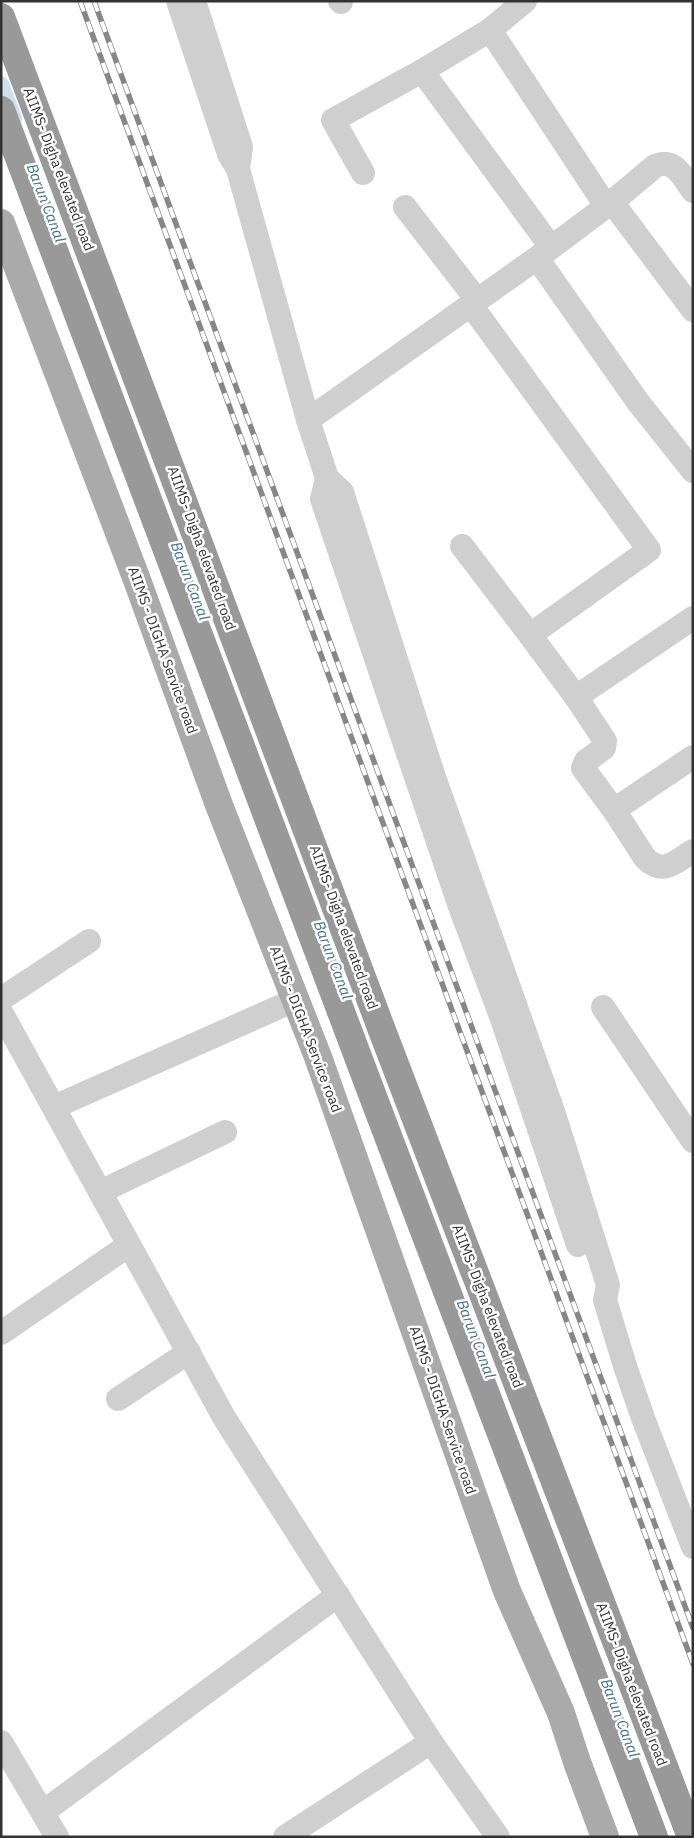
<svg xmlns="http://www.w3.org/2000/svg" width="694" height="1838" viewBox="0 0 694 1838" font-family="'IBM Plex Sans',sans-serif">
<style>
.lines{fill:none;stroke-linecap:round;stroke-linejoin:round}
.canal{stroke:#cfe0eb;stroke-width:16}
.minor{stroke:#cfcfcf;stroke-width:24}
.major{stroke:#aaa;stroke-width:28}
.highway{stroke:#999;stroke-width:28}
.rail-casing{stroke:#878787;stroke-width:5.5}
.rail{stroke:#fff;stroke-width:4;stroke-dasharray:11;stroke-linecap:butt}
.labels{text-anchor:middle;stroke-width:5;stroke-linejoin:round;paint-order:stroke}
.street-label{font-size:14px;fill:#323232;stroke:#fff}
.water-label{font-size:15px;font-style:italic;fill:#437290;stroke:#fff}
</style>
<rect width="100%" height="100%" fill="#fff"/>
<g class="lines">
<!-- canal -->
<path class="canal" d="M1,84L14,118"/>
<!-- minor -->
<g class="minor">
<path d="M178,1L229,154L238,169L241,147L194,1"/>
<path d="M340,1L341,2"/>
<path d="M490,30L606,206"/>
<path d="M422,71L551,247"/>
<path d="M238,169L308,420L327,478L342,492L434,777L554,1114L608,1285L605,1300L625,1366L643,1418L693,1547"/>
<path d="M363,173L333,120L422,71L490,30L525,1"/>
<path d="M612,202L693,310"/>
<path d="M405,207L477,300"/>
<path d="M537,258L638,402L693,471"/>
<path d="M471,305L649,550L530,635L576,697L605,741L604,748L586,761L583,768L614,810L645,858C663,876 675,862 693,851"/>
<path d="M308,420L537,258L612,202L655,166C674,157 683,177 693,191"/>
<path d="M327,478L322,499L459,904L502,1019L578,1245"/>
<path d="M462,546L530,635"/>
<path d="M576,697L693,618"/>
<path d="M614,810L693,757"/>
<path d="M1,999L89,941"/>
<path d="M603,1007L693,1141"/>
<path d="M1,1012L225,1419L431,1742L285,1837"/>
<path d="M54,1107L295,1000"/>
<path d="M100,1192L225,1132"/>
<path d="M1,1333L129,1245"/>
<path d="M118,1399L189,1352"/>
<path d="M1,1742L57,1837"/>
<path d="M431,1742L498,1837"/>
<path d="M43,1812L338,1595"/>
</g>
<!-- major -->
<path class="major" d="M1,223L137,580L219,805L318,1057L507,1591L561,1713L577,1762L605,1837"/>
<!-- highway -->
<g class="highway">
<path d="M1,17L383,1033L691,1837"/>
<path d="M1,110C219,686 434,1262 654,1837"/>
</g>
<!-- rail casing -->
<g class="rail-casing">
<g id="rail">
<path d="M80,1L693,1664"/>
<path d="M94,1L693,1628"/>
</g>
</g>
<!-- rail -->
<use href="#rail" class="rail"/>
</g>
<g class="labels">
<!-- street labels -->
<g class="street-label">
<text transform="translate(59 169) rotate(69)" y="5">AIIMS- Digha elevated road</text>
<text transform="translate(202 548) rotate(70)" y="5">AIIMS- Digha elevated road</text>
<text transform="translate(163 650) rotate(70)" y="5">AIIMS - DIGHA Service road</text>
<text transform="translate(344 927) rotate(70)" y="5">AIIMS- Digha elevated road</text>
<text transform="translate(306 1029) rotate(69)" y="5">AIIMS - DIGHA Service road</text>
<text transform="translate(488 1306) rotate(69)" y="5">AIIMS- Digha elevated road</text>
<text transform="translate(443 1410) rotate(71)" y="5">AIIMS - DIGHA Service road</text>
<text transform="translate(632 1684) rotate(69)" y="5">AIIMS- Digha elevated road</text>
</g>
<!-- water labels -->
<g class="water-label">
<text transform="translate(46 203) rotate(69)" y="5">Barun Canal</text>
<text transform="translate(190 581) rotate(69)" y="5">Barun Canal</text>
<text transform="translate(333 960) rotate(69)" y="5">Barun Canal</text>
<text transform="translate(476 1339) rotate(69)" y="5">Barun Canal</text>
<text transform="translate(620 1718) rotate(69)" y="5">Barun Canal</text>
</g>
</g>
<!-- border -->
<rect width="694" height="1838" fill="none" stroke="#323232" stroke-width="5"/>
</svg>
